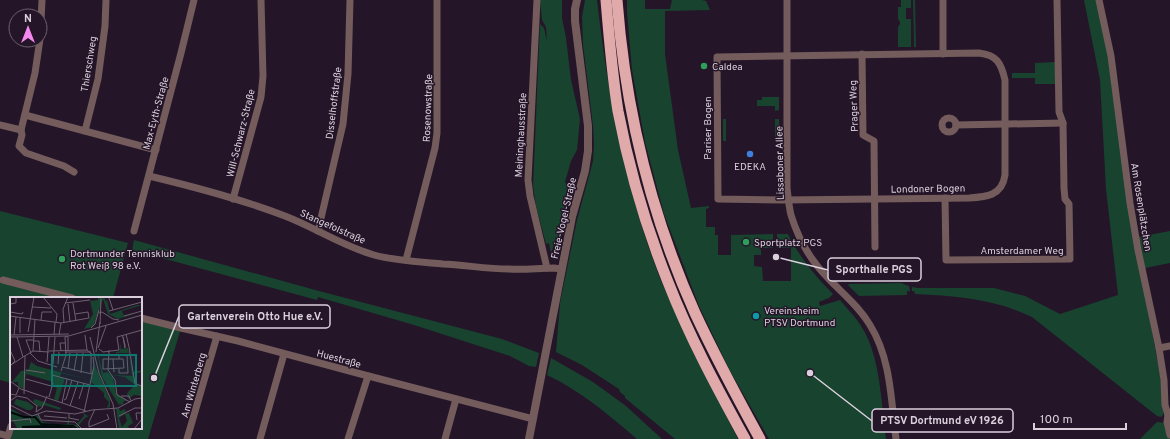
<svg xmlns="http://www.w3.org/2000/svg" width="1170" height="439" viewBox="0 0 1170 439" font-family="Overpass,sans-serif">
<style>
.green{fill:#17432f}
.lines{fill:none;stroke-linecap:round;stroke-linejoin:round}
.minor{stroke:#745c5c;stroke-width:7}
.tertiary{stroke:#745c5c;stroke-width:8}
.trunk{stroke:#e0aaaa;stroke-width:11}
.leisure-dot{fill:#2e9e5b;stroke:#251528;stroke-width:1.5}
.shop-dot{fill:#3f7fe0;stroke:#251528;stroke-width:1.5}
.culture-dot{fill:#0f9aa8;stroke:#251528;stroke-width:1.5}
.labels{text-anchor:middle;stroke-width:3;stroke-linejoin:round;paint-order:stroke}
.street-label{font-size:10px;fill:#dad0dc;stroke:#251528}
.poi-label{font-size:10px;fill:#dad0dc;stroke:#251528;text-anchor:start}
.inset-river{fill:none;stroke:#000a0b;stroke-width:2}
.inset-road{fill:none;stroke:#6d6070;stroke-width:1}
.view{fill:#0f766e;fill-opacity:0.15;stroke:#0f766e;stroke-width:2}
.inset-edge{fill:none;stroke:#dad0dc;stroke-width:2}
.leader{fill:none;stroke:#dad0dc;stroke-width:1.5}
.callout-dot{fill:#dad0dc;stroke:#251528;stroke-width:1.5}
.callout{fill:#251528;stroke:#dad0dc;stroke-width:1.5}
.callout-label{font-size:11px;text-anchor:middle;font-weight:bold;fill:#dad0dc}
</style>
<rect width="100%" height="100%" fill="#251528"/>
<!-- green -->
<g class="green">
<path d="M540,0H562V18L566,38L571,80L580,119L577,150L571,161L565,182L571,191L555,261L554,259L556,237L551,254L549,243L546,244L536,206L533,186L540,24L544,28L547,41L546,27L542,20Z"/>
<path d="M585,0H597C608,95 625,188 660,278C670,302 682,325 693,349C708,379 723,409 738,439H675L625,398V396L620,392L619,389L582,365L556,352L560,303L577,220L593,161L594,144L593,126L583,44L582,17Z"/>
<path d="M627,0H645V9H670L672,0H702L706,1L710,10L665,11V54L668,76L678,150L691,208L709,206V208L706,209V227H715V235H718V255H731V235L773,234V248H761V255H754V266L762,267L763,281H791V248H777V244H793C805,263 817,278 833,294L829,298L819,302L820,306L840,300C847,309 856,317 861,326C881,356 881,404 886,439H769L729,369L699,306L664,214L645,142L632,70L627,12Z"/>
<path d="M901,0H911V8H906V19H911V47H898V27L900,24V22L898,19V7H901Z"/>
<path d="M913,0H915L916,47H914Z"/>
<path d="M1084,0H1097L1107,46L1149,315L1161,380L1164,411L1163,415L1161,417L1157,416L1032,317C995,299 956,296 915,294L914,291H912V287L918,288H994L1025,296L1060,314L1118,295L1106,189L1100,80Z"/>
<path d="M1055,62L1056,84H1035V78H1012V73H1035V63Z"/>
<path d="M762,97H779V110L775,111V106H757V100H762Z"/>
<rect x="723" y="119" width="3" height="22"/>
<path d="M775,119H779L780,141H775Z"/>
<path d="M0,211L128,243L113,298H11V383L0,380Z"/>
<path d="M1170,231V263L1145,268L1138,237Z"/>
<path d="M777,234H788L791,240H777Z"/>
<path d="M134,240L319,291L502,339L539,353L536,367L529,366L510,356L414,325L318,297L317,300L132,250Z"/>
<path d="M901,283L909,286L910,291H907V295L859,296L848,285L849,284Z"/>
<path d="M141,318L181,328L148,439H11L13,428H141Z"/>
<path d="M551,358L593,382L626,406L662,439H637C609,415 581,391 547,375Z"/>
<path d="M1157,422L1166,423L1170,439H1140Z"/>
</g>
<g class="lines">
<!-- minor -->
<g class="minor">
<path d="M42,0L40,39L35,73L21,130L22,135L19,146L26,153L64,166L74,172"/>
<path d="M537,0L528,180L530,196L547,268"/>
<path d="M787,0V188C788,197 789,207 791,215C798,238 811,261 828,278C842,293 859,306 870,325C891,359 891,400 896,439"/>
<path d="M943,0V54"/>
<path d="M1099,0L1111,56L1130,203L1138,250L1159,348L1164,380L1165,405L1168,415L1170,416"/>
<path d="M979,53C997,55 1001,63 1005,80V175C1002,196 986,197 969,198L783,200L718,199L717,57Z"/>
<path d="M862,54L863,135L874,141L875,247"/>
<path d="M25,115L156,150"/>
<circle cx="949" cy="125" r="7"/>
<path d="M0,125L21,130"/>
<path d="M956,125L1063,123"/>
<path d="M85,131L98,79L105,26L106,0"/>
<path d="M149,176C195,187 241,199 285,216C316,228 342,246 374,255C396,261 420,262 443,264C465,265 487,269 509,269C524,270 539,268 554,268L561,269"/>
<path d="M945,198L946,260L1070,259L1069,204L1065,199L1064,188L1063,123L1059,112L1057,0"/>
<path d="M233,199L261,97L263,76L261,0"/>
<path d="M134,231L181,53L194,0"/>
<path d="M318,231L343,124L348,74L350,0"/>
<path d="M406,260L435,148L437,133V0"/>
<path d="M3,280L72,298"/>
<path d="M141,318L181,328L238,341L357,373L533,419"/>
<path d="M1159,348L1170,346"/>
<path d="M1168,415L1167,422L1170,435"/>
<path d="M0,434L8,436L11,426"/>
<path d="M187,439L217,336"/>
<path d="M260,439L284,354"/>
<path d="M348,439L368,376"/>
<path d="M445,439L456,399"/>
</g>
<!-- tertiary -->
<path class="tertiary" d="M529,439L572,217L585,171L588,151V126L575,21V9L577,0"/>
<!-- trunk -->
<g class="trunk">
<path d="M606,0C609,37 612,74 618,111C629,169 646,227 668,282C689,336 717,388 745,439"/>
<path d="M617,0C625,107 651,215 695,313C715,356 737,397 760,439"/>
</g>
</g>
<!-- markers -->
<g class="leisure-dot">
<circle cx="704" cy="66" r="4"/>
<circle cx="746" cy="242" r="4"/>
<circle cx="62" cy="259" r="4"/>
</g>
<circle class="shop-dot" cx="750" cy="154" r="4"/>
<circle class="culture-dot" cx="756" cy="316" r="4"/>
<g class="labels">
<!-- street labels -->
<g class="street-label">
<text transform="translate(88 64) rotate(-81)" y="4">Thierschweg</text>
<text transform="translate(333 103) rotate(-83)" y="4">Disselhoffstraße</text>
<text transform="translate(853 106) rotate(-92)" y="4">Prager Weg</text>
<text transform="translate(427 108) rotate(-88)" y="4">Rosenowstraße</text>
<text transform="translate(155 113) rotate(-75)" y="4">Max-Eyth-Straße</text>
<text transform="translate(707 128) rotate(-90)" y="4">Pariser Bogen</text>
<text transform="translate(240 133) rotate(-76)" y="4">Will-Schwarz-Straße</text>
<text transform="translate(520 135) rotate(-87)" y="4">Meininghausstraße</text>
<text transform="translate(779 163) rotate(-91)" y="4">Lissaboner Allee</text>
<text transform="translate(928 188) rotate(-1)" y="4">Londoner Bogen</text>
<text transform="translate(1142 207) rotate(81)" y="4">Am Rosenplätzchen</text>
<text transform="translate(563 218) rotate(-77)" y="4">Freie-Vogel-Straße</text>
<text transform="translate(333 226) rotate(24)" y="4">Stangefolstraße</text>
<text x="1022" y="254">Amsterdamer Weg</text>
<text transform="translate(339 358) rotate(15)" y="4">Huestraße</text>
<text transform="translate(193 385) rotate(-74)" y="4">Am Winterberg</text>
</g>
<!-- poi labels -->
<g class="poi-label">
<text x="712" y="70">Caldea</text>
<text x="750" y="170" text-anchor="middle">EDEKA</text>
<text x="754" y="246">Sportplatz PGS</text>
<text x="70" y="257">Dortmunder Tennisklub<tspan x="70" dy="12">Rot Weiß 98 e.V.</tspan></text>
<text x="764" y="314">Vereinsheim<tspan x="764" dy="12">PTSV Dortmund</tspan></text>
</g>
</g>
<!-- overview -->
<g transform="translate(10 297)">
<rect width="132" height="132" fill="#251528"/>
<path d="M88,0H94L96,5L97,2L100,17L127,8H132L112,14L114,19L124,17L108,22L98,17L93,2L83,30L74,32L83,17L80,4L88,3ZM110,45L111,52L118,51L123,75L132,73V75L124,77L125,85L132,89V99L124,98L118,102L117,96L125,88L115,80L102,78L122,79L119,56H107L106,61V55L110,54ZM87,54L88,58H93L89,59V62L93,76L98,75L103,81L106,96L117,103L113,105V108L109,107L110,110L92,80ZM21,65L27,69L80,83L51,76L50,80L55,81L48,104L44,102L47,91L42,89L43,85L16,77L14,92L8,89V85H2L11,74L18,73ZM84,67L100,102V110L97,111L99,105L94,100V96L81,85ZM6,102L18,105L24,110L21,113H17L4,107ZM25,102L51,111L50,113L34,108L32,110L27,109L23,104ZM0,111L14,119L28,118L32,125L44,127H57L59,118V127L66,128L74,119L73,116L78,119L83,117L75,121L68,129L69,132H8L0,120ZM109,111L110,114L115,112L116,116L109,121L112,130L117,124L115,117L119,116L123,126L118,129L119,132H109L106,112Z" fill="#17432f"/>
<path d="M36,128L62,130L66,132H12V129Z" fill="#000a0b"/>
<path class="inset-river" d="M0,115L14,120H25L31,127L63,129L67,132"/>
<path class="inset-road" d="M33,0L47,17L46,25M99,1L103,13M55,6L80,3M63,6L66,24M0,7L6,6V0M58,7L60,25M22,10L41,11M99,14L132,5M0,15L12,17L13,15M89,16L92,15L103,22L109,23M0,19L51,26L79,21L78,15L65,17M114,19L132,14M31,23L32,15H42M54,26L53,12L58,0M90,27L91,2M81,31L85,27L89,13M18,35L24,0M10,36V20M116,37L119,50M0,38L59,37M4,38L6,20M44,38L45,25M49,38L51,26M75,38L77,53M112,38L113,40L115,48V51L113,40M0,40L58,39M7,40L13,60L23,54L39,55M55,40L132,18M58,40V54M80,40L89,76L103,107L107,132M24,44H29L30,55M119,50L125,87L132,89M88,51L96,29M89,52L93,55L109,53M0,53L5,64M99,53L98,73L105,83L107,98L120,105M109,53L107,40L132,33M23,54L25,22M39,54L77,53L83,58M51,54L50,46H55M55,55H81M86,55L90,25M20,56L28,64L47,70M21,56L16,43H24M93,62H113L114,71L93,72ZM103,62L104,75M109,62V58H117L118,76H109V72M5,64L1,68L13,60M37,65L39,40M43,67L45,40M48,67L49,55M52,70L82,77M58,72L60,56M16,73L35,76M51,74L56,58L55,40M64,74L67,56M71,76L73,56M81,77V56M42,78L80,88M16,82L41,89M0,84L11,92L76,114M0,97L6,98L9,91M14,97L15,59M111,99H119L121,104M39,100L43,86M69,102L74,86M54,103L56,102L62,83M0,104L7,99L17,101L27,109L26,115M52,106L57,82M0,108L22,119L36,114L65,117L82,113L108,111L125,102L132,101M60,109L68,85M26,115L32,111L37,99M74,115L84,69L83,60M28,117L31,123L65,125L72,132M59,117V121L69,123M34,119L57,121M109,119L125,111H132M127,123L126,116H132M0,124L20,122L21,126M79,130L99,122L97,117M79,130V125L85,112M124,132L132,122"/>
<path class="view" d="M42,58H126V89H42Z"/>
<rect width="132" height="132" class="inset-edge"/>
</g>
<!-- callouts -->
<path class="leader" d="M776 257L828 270M154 378L179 316M810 373L872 421"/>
<g class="callout-dot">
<circle cx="776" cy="257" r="4"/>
<circle cx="154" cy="378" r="4"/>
<circle cx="810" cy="373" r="4"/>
</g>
<g class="callout">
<rect x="828" y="258" width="93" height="23" rx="4"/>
<rect x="179" y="305" width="151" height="23" rx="4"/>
<rect x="872" y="409" width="141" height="23" rx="4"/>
</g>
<g class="callout-label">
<text x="874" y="273">Sporthalle PGS</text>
<text x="255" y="320">Gartenverein Otto Hue e.V.</text>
<text x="942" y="424">PTSV Dortmund eV 1926</text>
</g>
<!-- north arrow -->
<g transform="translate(28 28)"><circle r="19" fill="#251528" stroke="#6d6070"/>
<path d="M0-3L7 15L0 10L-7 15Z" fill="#f589ef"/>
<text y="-6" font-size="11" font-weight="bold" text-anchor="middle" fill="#dad0dc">N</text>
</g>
<!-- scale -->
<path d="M1034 423v6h92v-6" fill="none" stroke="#dad0dc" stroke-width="2"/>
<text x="1040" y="423" font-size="12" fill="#dad0dc" stroke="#251528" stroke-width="3" paint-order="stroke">100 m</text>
</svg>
